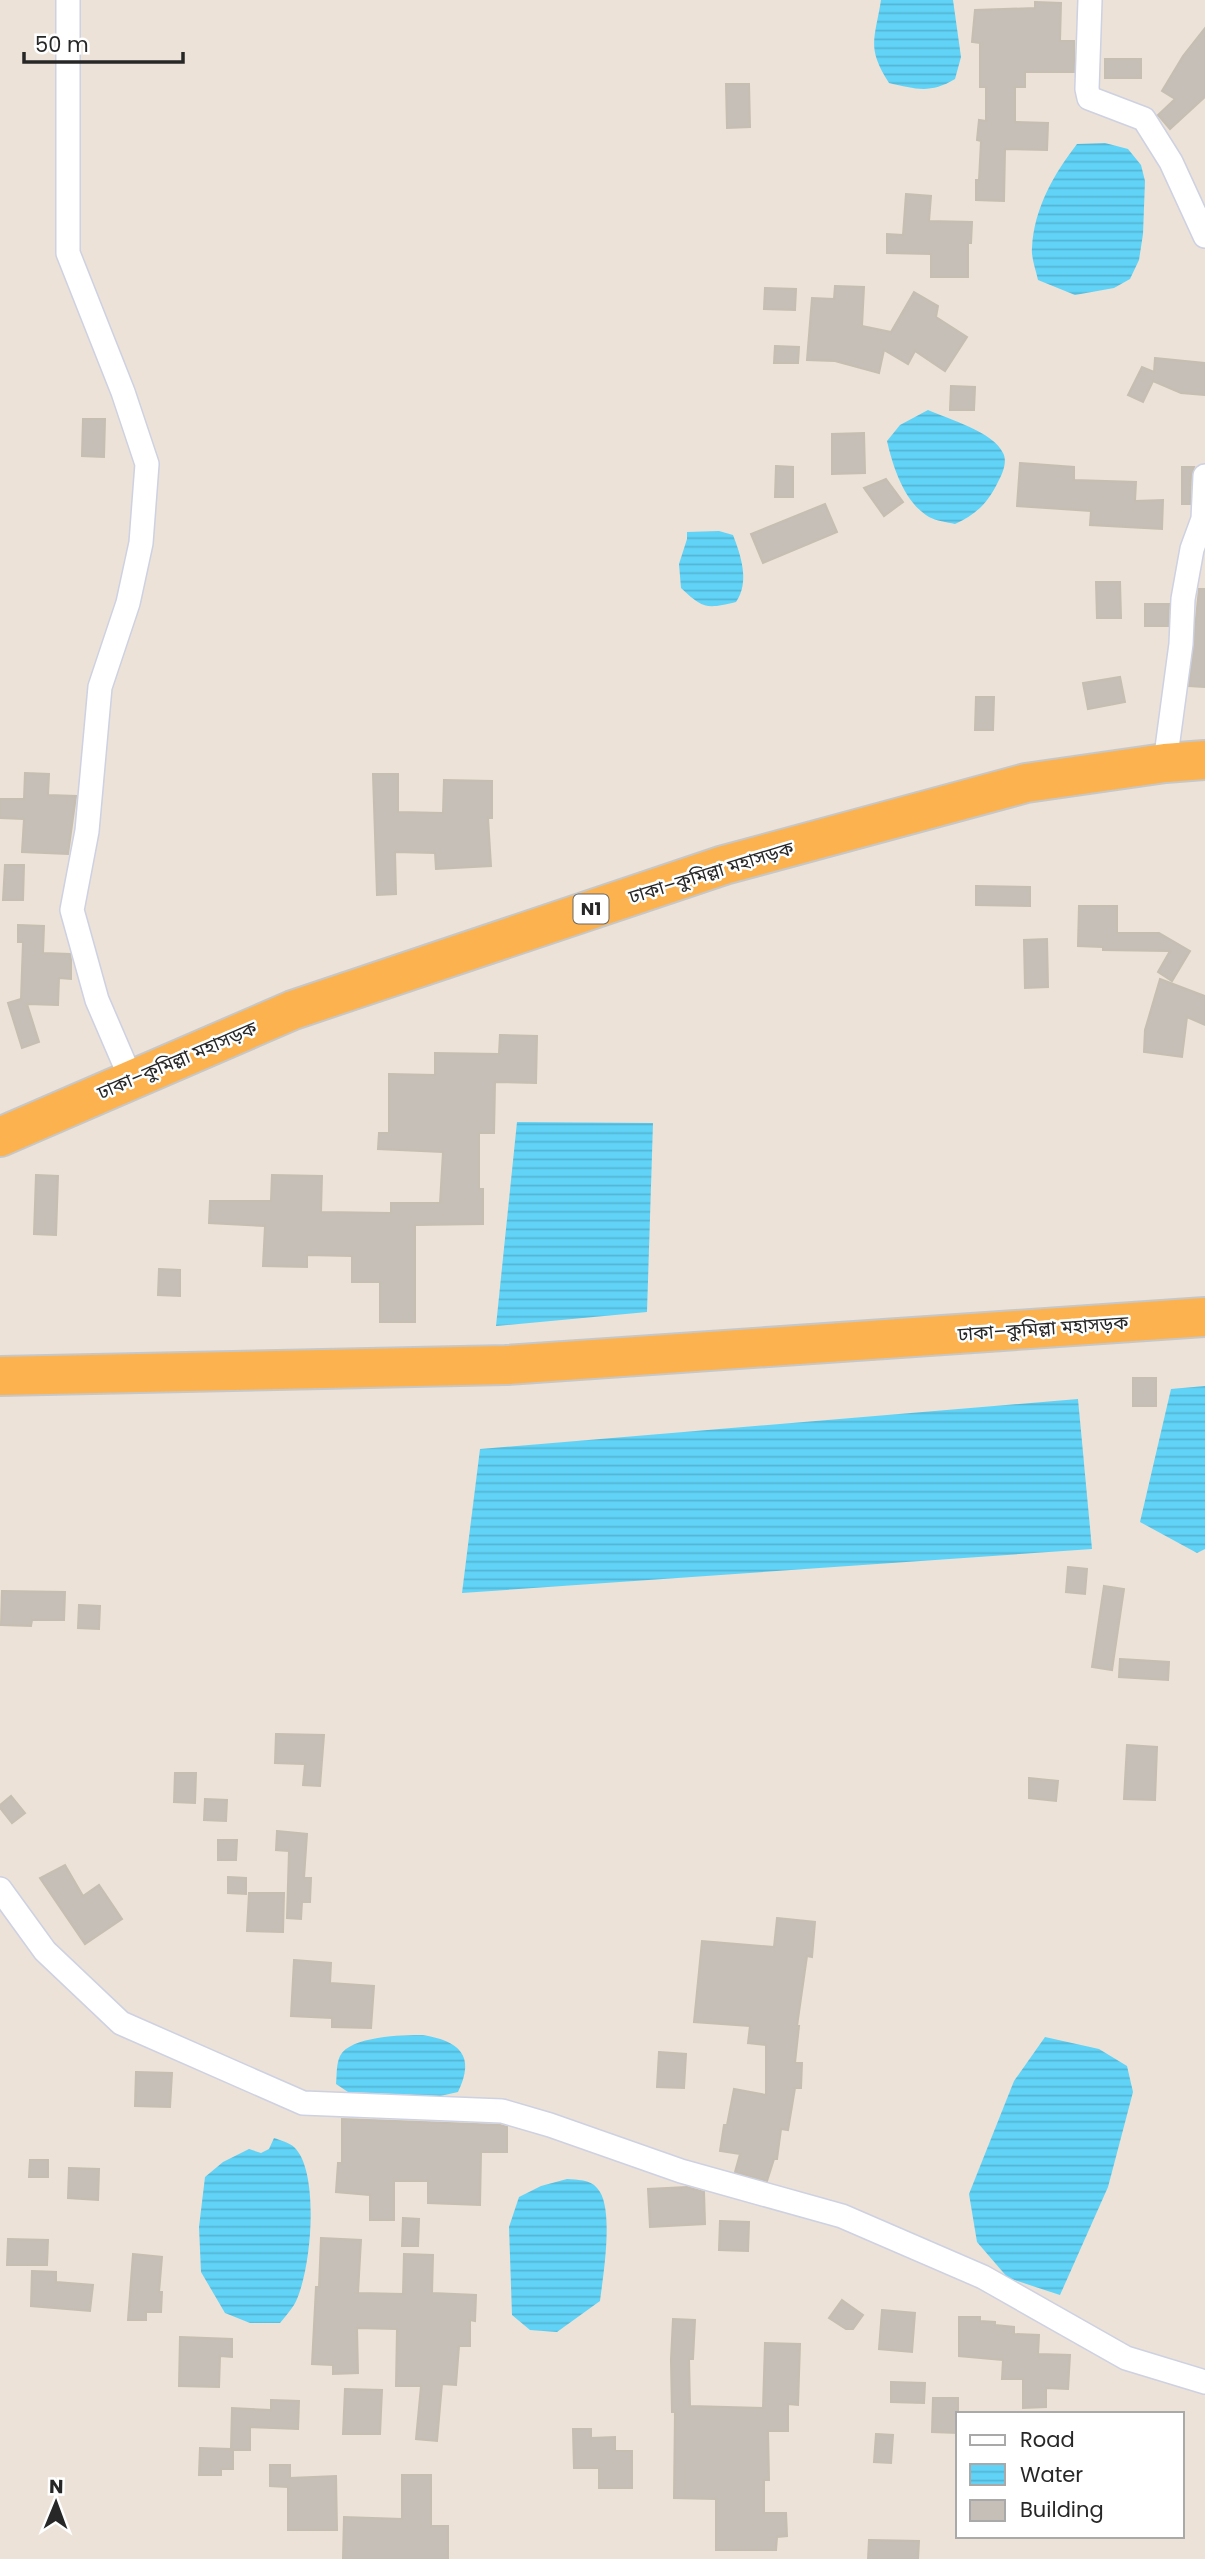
<svg xmlns="http://www.w3.org/2000/svg" width="1205" height="2559" viewBox="0 0 1205 2559" font-family="Poppins,'Noto Sans Bengali',sans-serif">
<style>
.water{fill:url(#water-rules)}
.building{fill:#c6bfb7;stroke:#c6beb1;stroke-width:2}
.lines{fill:none;stroke-linecap:round;stroke-linejoin:round}
.minor-casing{stroke:#cdd1e2;stroke-width:26}
.trunk-casing{stroke:#c7c7c7;stroke-width:42}
.minor{stroke:#fff;stroke-width:23}
.trunk{stroke:#fcb24e;stroke-width:38}
.labels{text-anchor:middle;stroke-width:5;stroke-linejoin:round;paint-order:stroke}
.shield{fill:#fff;stroke:#686868;stroke-width:2}
.shield-label{font-size:18px;font-weight:bold;fill:#272727}
.street-label{font-size:19px;fill:#272727;stroke:#fff}
</style>
<defs>
<pattern id="water-rules" width="6" height="5" patternUnits="userSpaceOnUse" patternTransform="scale(1.75)"><rect width="6" height="5" fill="#61d3f7"/><path d="M0 2.5h6" fill="none" stroke="#54b5d4"/></pattern>
</defs>
<rect width="100%" height="100%" fill="#ece2d7"/>
<!-- water -->
<g class="water">
<path d="M881,0H953L961,57L955,79C930,94 916,89 889,83C866,47 875,39 881,0Z"/>
<path d="M1105,143L1128,149L1141,165L1145,181L1143,234L1139,260L1130,279L1114,288L1075,295L1038,280C1036,270 1031,258 1032,248C1034,208 1054,174 1077,144Z"/>
<path d="M928,410C948,419 994,432 1003,453C1008,462 1002,475 997,484C987,504 975,515 955,524C947,522 936,521 929,517C904,502 893,467 887,441L900,425Z"/>
<path d="M719,531L733,535C741,556 750,582 736,602C707,609 703,609 681,588L679,564L687,539V532Z"/>
<path d="M517,1122L653,1123L647,1312L496,1326Z"/>
<path d="M1205,1386V1549L1197,1553L1140,1522L1171,1389Z"/>
<path d="M1078,1399L1092,1549L462,1593L480,1449Z"/>
<path d="M423,2035C459,2041 476,2055 458,2092L440,2096L348,2092L336,2084C337,2076 336,2064 340,2056C350,2036 403,2035 423,2035Z"/>
<path d="M1045,2037L1099,2049L1127,2066L1133,2092L1108,2187L1060,2295L1008,2278L977,2242L969,2194L1014,2081Z"/>
<path d="M274,2138C280,2140 290,2143 294,2147C321,2172 311,2276 294,2305C290,2311 285,2317 280,2323H250L225,2313L201,2272L199,2227L205,2177L223,2162L249,2149L261,2153L269,2149Z"/>
<path d="M567,2179C577,2180 590,2179 597,2188C615,2206 603,2276 600,2301L557,2332L530,2330L512,2315L509,2227L519,2197L541,2186Z"/>
</g>
<!-- building -->
<g class="building">
<path d="M1035,2L1061,3L1060,41H1074V72H1025V87H1015V122L1048,123L1047,150L1005,149L1004,201L976,200V180H979L981,141L977,140L979,120L986,121V87H980V43L972,42L975,10L1035,8Z"/>
<path d="M1205,28V97L1170,129L1158,115L1175,99L1162,91L1183,56Z"/>
<rect x="1105" y="59" width="36" height="19"/>
<path d="M726,84H749L750,127L727,128Z"/>
<path d="M906,194L931,196L929,221L972,222L971,243H968V277H931V254L887,253V234L903,235Z"/>
<path d="M835,286L864,287L862,326L891,332L914,292L938,306L936,317L967,337L945,371L915,351L908,364L884,350L879,373L835,361L807,360L812,298L834,299Z"/>
<path d="M765,288L796,289L795,310L764,309Z"/>
<path d="M775,346L799,347L798,363H774Z"/>
<path d="M1155,358L1205,363V395L1181,393L1153,381L1143,402L1128,395L1142,367L1154,372Z"/>
<path d="M951,386L975,387L974,410H950Z"/>
<path d="M83,419H105L104,457L82,456Z"/>
<path d="M864,433L865,473L832,474V434Z"/>
<path d="M1020,463L1074,467V480L1136,482L1135,501L1163,500L1162,529L1090,525L1091,511L1017,506Z"/>
<path d="M776,466L793,467V497H775Z"/>
<path d="M1182,467H1194L1191,475L1190,504H1182Z"/>
<path d="M886,479L903,502L884,516L864,488Z"/>
<path d="M825,504L837,532L763,563L751,534Z"/>
<path d="M1096,582H1120L1121,618H1097Z"/>
<path d="M1199,589H1205V687L1189,686Z"/>
<path d="M1145,604H1169L1168,626H1145Z"/>
<path d="M1120,677L1125,702L1088,709L1083,683Z"/>
<path d="M976,697H994L993,730H975Z"/>
<path d="M25,773L49,774L48,795L76,796L68,854L22,852L24,819L0,818V799H24Z"/>
<path d="M373,774H398V812L443,813L444,780L492,781V818H488L491,866L436,869L435,853L395,852L396,894L377,895Z"/>
<path d="M5,865H24L23,900H3Z"/>
<path d="M976,886L1030,887V906L976,905Z"/>
<path d="M1079,906H1117V933H1159L1190,951L1172,981L1158,972L1170,951L1103,950V947L1078,946Z"/>
<path d="M18,925L44,926L43,953L70,954L71,960V979L59,978L58,1005L27,1004L39,1042L22,1048L8,1003L21,999L23,942H18Z"/>
<path d="M1047,939L1048,987L1025,988L1024,940Z"/>
<path d="M1160,979L1205,996V1025L1187,1017L1182,1057L1144,1052L1145,1030Z"/>
<path d="M500,1035L537,1036L536,1083L495,1082L494,1133H479V1189H483V1224L415,1225V1322H380V1282H352V1256L307,1255V1267L263,1266L265,1226L209,1223L210,1201H271L272,1175L322,1176L321,1212L391,1213V1203H440L443,1152L378,1149L379,1133H389V1074L435,1075V1053L499,1054Z"/>
<path d="M36,1175L58,1176L56,1235L34,1234Z"/>
<path d="M159,1269L180,1270V1296L158,1295Z"/>
<rect x="1133" y="1378" width="23" height="28"/>
<path d="M1068,1567L1087,1569L1085,1594L1066,1592Z"/>
<path d="M1104,1586L1124,1589L1112,1670L1092,1667Z"/>
<path d="M2,1591L65,1592L64,1620H32L31,1626L1,1625Z"/>
<path d="M79,1605L100,1606L99,1629L78,1628Z"/>
<path d="M1120,1659L1169,1662L1168,1680L1119,1677Z"/>
<path d="M276,1734L324,1735L320,1786L303,1785L305,1764L275,1763Z"/>
<path d="M1127,1745L1157,1747L1155,1800L1124,1799Z"/>
<path d="M175,1773H196L195,1803L174,1802Z"/>
<path d="M1029,1778L1058,1781L1056,1801L1029,1798Z"/>
<path d="M11,1796L25,1813L12,1823L0,1808V1805Z"/>
<path d="M205,1799L227,1800L226,1821L204,1820Z"/>
<path d="M277,1831L307,1834L304,1878H311L310,1902H302L301,1919L287,1918L289,1851L276,1850Z"/>
<path d="M218,1840H237L236,1860H218Z"/>
<path d="M65,1865L83,1896L99,1885L122,1919L85,1944L40,1878Z"/>
<path d="M228,1877L246,1878V1894L228,1893Z"/>
<path d="M249,1893H284L283,1932L247,1931Z"/>
<path d="M777,1918L815,1922L812,1957L807,1956L797,2026H799L795,2063H802L801,2088H795L788,2130L781,2129L777,2159H774L767,2181L735,2172L740,2154L720,2151L724,2125H727L734,2089L766,2095V2045L748,2043L750,2026L694,2022L702,1941L774,1947Z"/>
<path d="M294,1960L331,1963L330,1983L374,1986L371,2028L332,2027V2018L291,2016Z"/>
<path d="M659,2052L686,2054L684,2088L657,2087Z"/>
<path d="M136,2072L172,2073L170,2107L135,2106Z"/>
<path d="M342,2119L500,2125L507,2127V2152H481L480,2205L428,2203V2181H394V2220H370V2195L336,2192L338,2163H342Z"/>
<path d="M30,2160H48V2177H29Z"/>
<path d="M69,2168L99,2169L98,2200L68,2198Z"/>
<path d="M687,2187L704,2192L705,2224L650,2227L648,2189Z"/>
<path d="M403,2218L419,2219L418,2246H402Z"/>
<path d="M720,2221L749,2222L748,2251L719,2250Z"/>
<path d="M321,2238L361,2240L358,2293L403,2294L404,2254L433,2255L432,2293L476,2295L475,2321L470,2320V2346H459L456,2385L442,2384L437,2441L416,2439L421,2386H396L397,2329L357,2328L358,2373L333,2374V2365L312,2364L316,2287H319Z"/>
<path d="M8,2239L48,2240L47,2265H7Z"/>
<path d="M133,2254L162,2257L159,2292H162L161,2312H146V2320H128Z"/>
<path d="M32,2271L56,2272V2282L93,2285L90,2311L31,2306Z"/>
<path d="M842,2300L863,2315L853,2329H846L829,2318Z"/>
<path d="M882,2310L915,2313L912,2352L879,2349Z"/>
<path d="M959,2317H980V2321L995,2322V2325L1014,2327V2334L1039,2335L1038,2354L1070,2355L1068,2389L1046,2388V2407L1023,2408V2379H1002L1003,2360L959,2356Z"/>
<path d="M673,2319L695,2320L693,2359H689L690,2406L763,2408L765,2343L800,2344L798,2405L788,2404V2431H768L769,2480H764V2513H786L787,2536L777,2537L776,2550H716V2499L674,2498L675,2412H672L671,2360Z"/>
<path d="M180,2337L232,2339V2357L220,2356L219,2387L179,2386Z"/>
<path d="M891,2382L925,2383L924,2403L891,2402Z"/>
<path d="M345,2389L382,2390L380,2434H343Z"/>
<path d="M933,2398H958V2433L932,2432Z"/>
<path d="M271,2400L299,2401L298,2429L250,2427V2450H233V2469H221V2475H199L200,2448L231,2449L232,2408L271,2410Z"/>
<path d="M573,2429H591V2438L615,2437V2451H632V2488H599V2468H574Z"/>
<path d="M876,2434L893,2435L891,2463L874,2462Z"/>
<path d="M270,2465H290V2478L336,2476L337,2530H288V2487L270,2486Z"/>
<path d="M402,2475H431V2526H448V2559H343L344,2517L402,2519Z"/>
<path d="M869,2540L919,2541L918,2559H868Z"/>
</g>
<g class="lines">
<!-- minor casing -->
<g class="minor-casing">
<g id="minor">
<path d="M68,0V253L123,392L147,464L141,543L128,603L100,687L87,831L72,910L97,1000L131,1079"/>
<path d="M1090,0L1087,89L1089,98L1144,119L1171,162L1205,236"/>
<path d="M1165,763L1181,644L1183,599L1192,549L1203,519L1205,476"/>
<path d="M0,1889L45,1951L121,2023L303,2103L502,2111L550,2125L681,2171L842,2216L983,2277L1126,2358L1205,2382"/>
</g>
</g>
<!-- trunk casing -->
<g class="trunk-casing">
<g id="trunk">
<path d="M0,1137L293,1010L724,865L1026,783L1165,763L1205,760"/>
<path d="M0,1376L506,1365L1205,1317"/>
</g>
</g>
<!-- minor -->
<use href="#minor" class="minor"/>
<!-- trunk -->
<use href="#trunk" class="trunk"/>
</g>
<g class="labels">
<!-- shield labels -->
<rect class="shield" x="573.5" y="894.5" width="35" height="29" rx="5"/>
<g class="shield-label">
<text x="591" y="915">N1</text>
</g>
<!-- street labels -->
<g class="street-label">
<text transform="translate(711 872) rotate(-17)" y="7">ঢাকা–কুমিল্লা মহাসড়ক</text>
<text transform="translate(177 1060) rotate(-23)" y="7">ঢাকা–কুমিল্লা মহাসড়ক</text>
<text transform="translate(1043 1328) rotate(-4)" y="7">ঢাকা–কুমিল্লা মহাসড়ক</text>
</g>
</g>
<!-- legend -->
<rect x="956" y="2412" width="228" height="126" fill="#ffffff" stroke="#a9a9a9" stroke-width="2"/>
<rect x="970" y="2435" width="35" height="10" fill="#ffffff" stroke="#a9a9a9" stroke-width="2"/>
<text x="1020" y="2447" font-size="21" fill="#272727">Road</text>
<rect x="970" y="2464" width="35" height="21" fill="url(#water-rules)" stroke="#a9a9a9" stroke-width="2"/>
<text x="1020" y="2482" font-size="21" fill="#272727">Water</text>
<rect x="970" y="2500" width="35" height="21" fill="#c6bfb7" stroke="#a9a9a9" stroke-width="2"/>
<text x="1020" y="2517" font-size="21" fill="#272727">Building</text>
<!-- north arrow -->
<g transform="translate(56 2503) rotate(1)" stroke="#ffffff" stroke-width="5" paint-order="stroke">
<path d="M0-5L12 26L0 18L-12 26Z" fill="#272727"/>
<text y="-10" font-size="19" font-weight="bold" text-anchor="middle" fill="#272727">N</text>
</g>
<!-- scale -->
<path d="M24 52v10h159v-10" fill="none" stroke="#272727" stroke-width="3.5"/>
<text x="35" y="52" font-size="21" fill="#272727" stroke="#ffffff" stroke-width="5" paint-order="stroke">50 m</text>
</svg>
